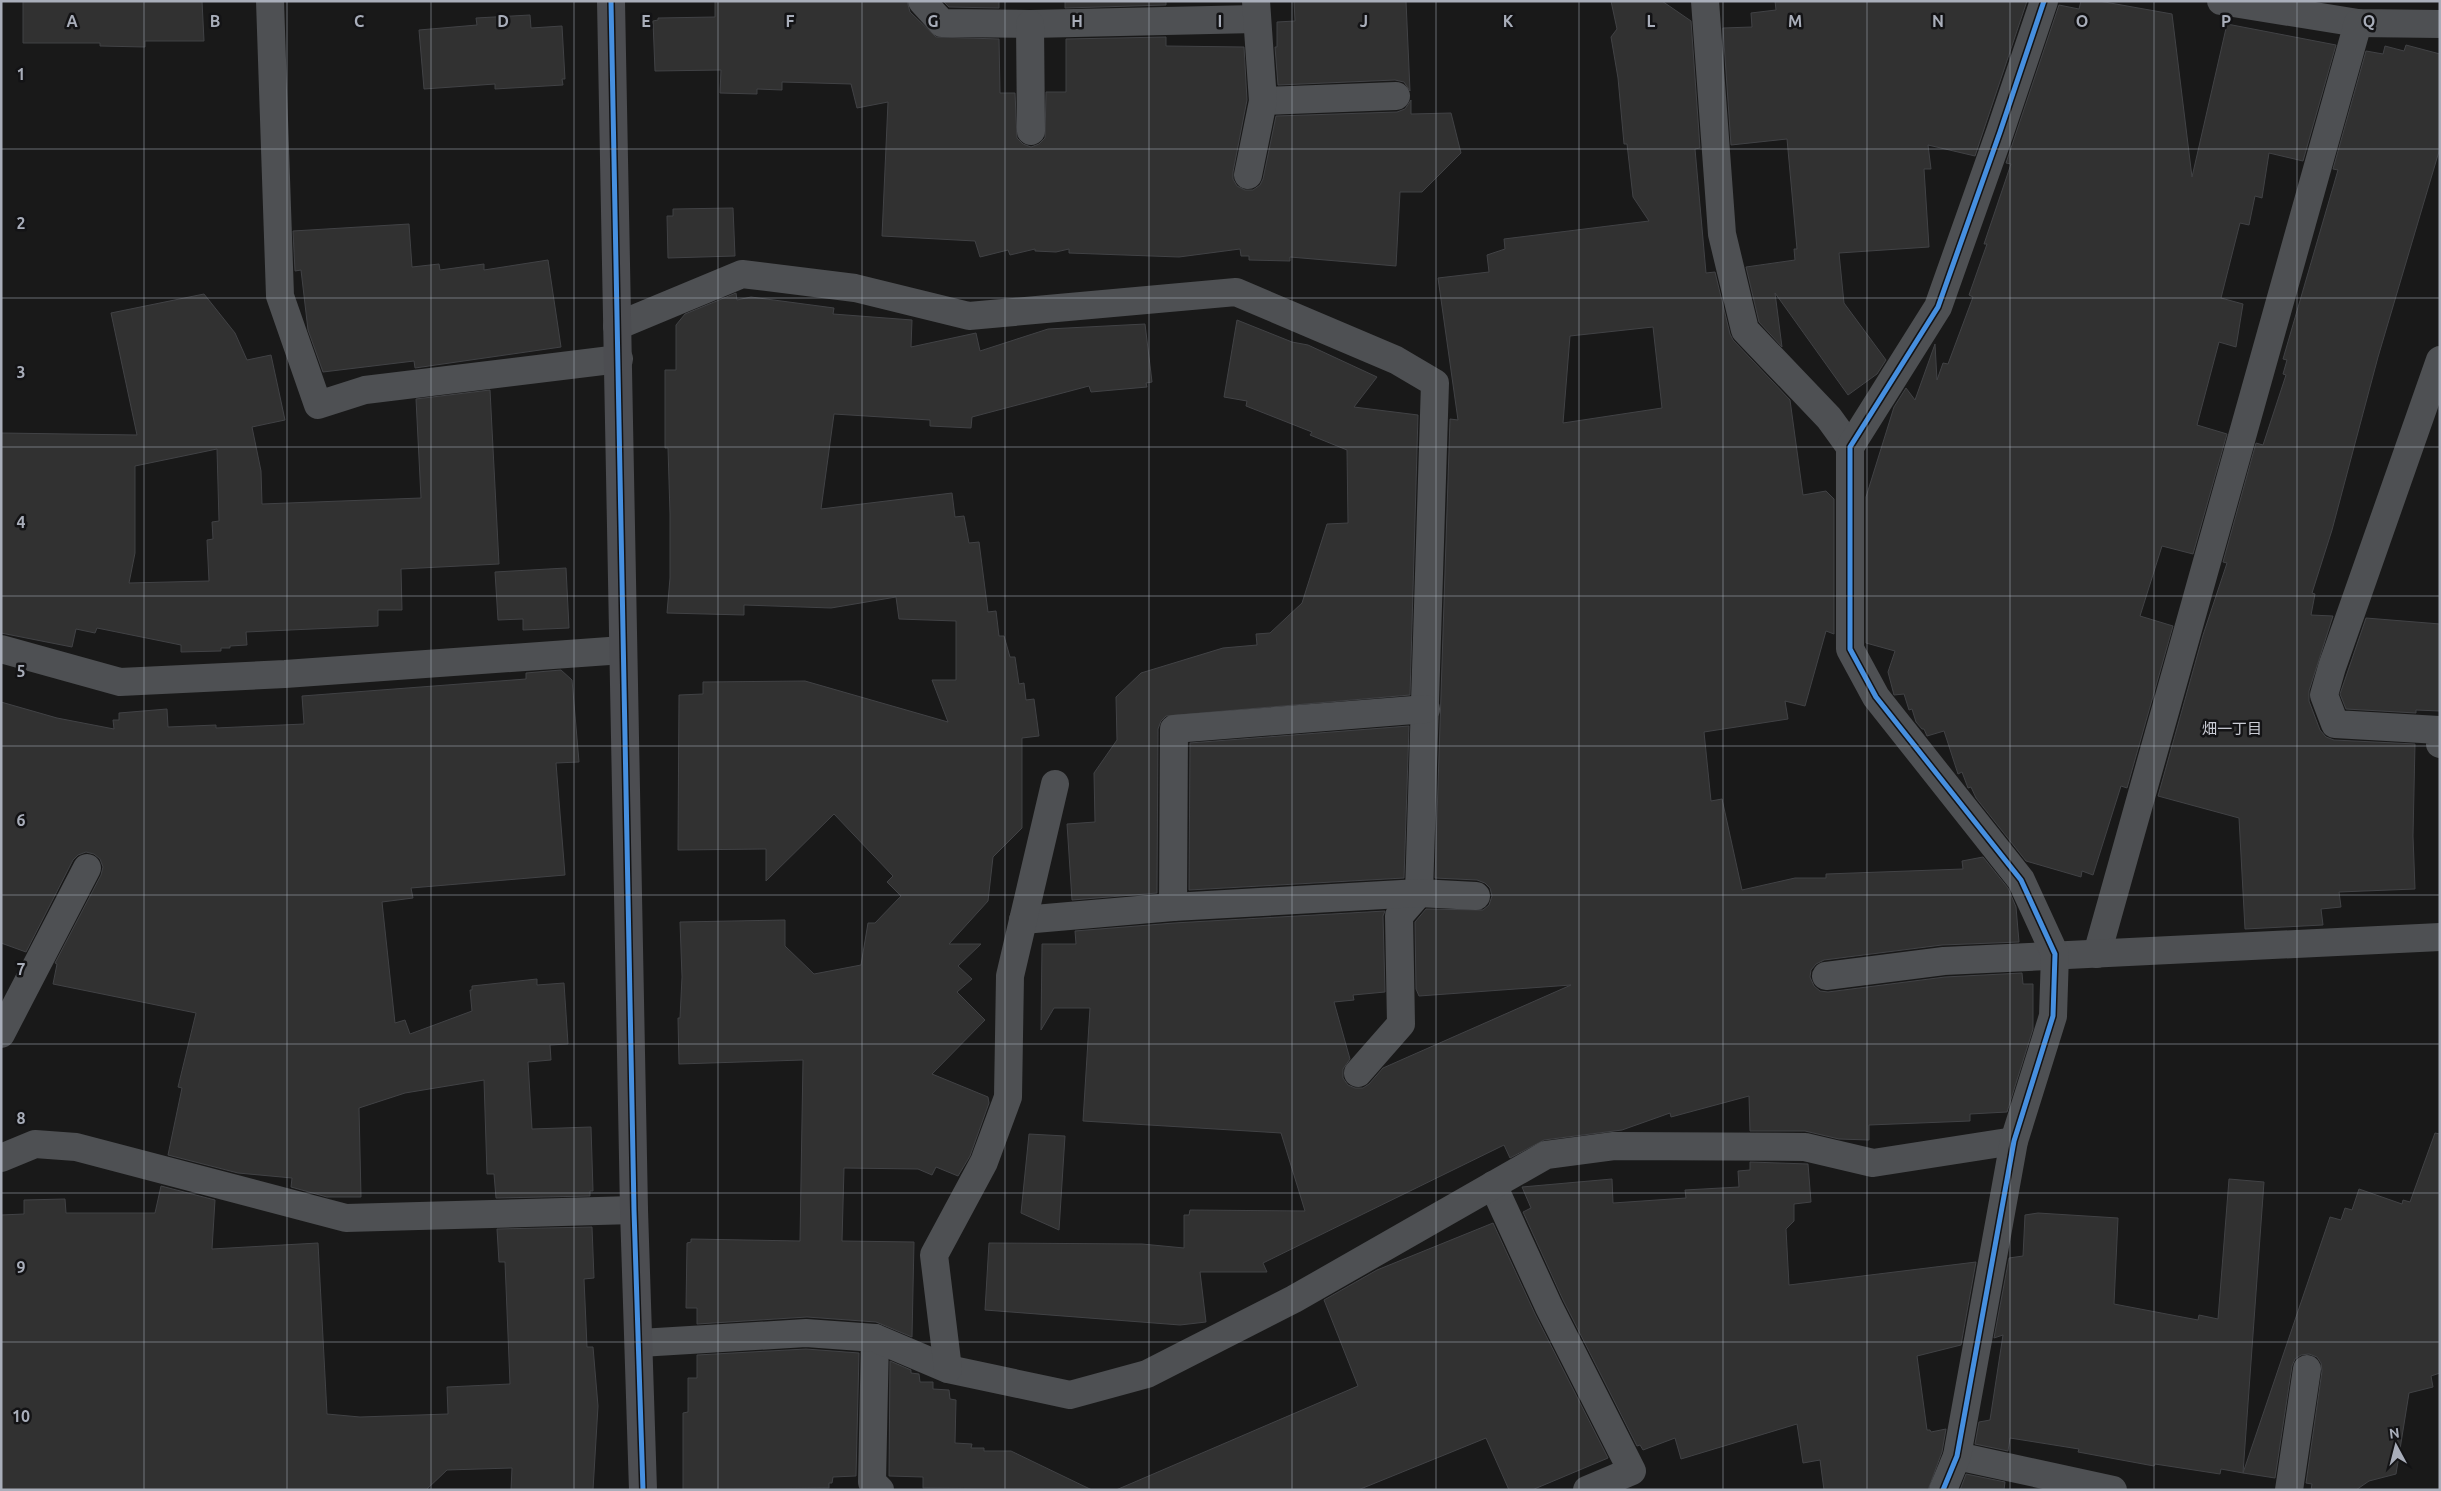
<svg xmlns="http://www.w3.org/2000/svg" width="2441" height="1491" viewBox="0 0 2441 1491" font-family="Ubuntu,'Noto Sans JP',sans-serif">
<style>
.building{fill:#313131;stroke:#414245;fill-rule:evenodd}
.lines{fill:none;stroke-linecap:round;stroke-linejoin:round}
.street{stroke:#4e5053;stroke-width:28}
.secondary{stroke:#4c4d51;stroke-width:28}
.cycleway-casing{stroke:#131315;stroke-width:8}
.cycleway{stroke:#468fdf;stroke-width:5}
.grid{fill:none;stroke:#a9aeba;stroke-width:1;stroke-opacity:0.55}
.labels{text-anchor:middle;stroke-width:5;stroke-linejoin:round;paint-order:stroke}
.neighbourhood-label{font-size:15px;fill:#cbcdd6;stroke:#131315}
.grid-label{font-size:16px;text-anchor:middle;font-weight:bold;fill:#a9aeba;stroke:#131315;stroke-width:5;stroke-linejoin:round;paint-order:stroke}
</style>
<rect width="100%" height="100%" fill="#191919"/>
<!-- building -->
<g class="building">
<path d="M23,1H202L204,41H145V47L100,46V43H23Z"/>
<path d="M715,1H907L910,12L936,37L999,39L1000,93H1015L1017,138L1023,144L1031,147L1039,144L1045,138L1046,92H1066V39L1166,37V46L1244,47L1247,100L1233,172V179L1237,186L1245,190H1253L1260,185L1263,179L1276,116L1397,112L1405,109L1411,100V114L1451,113L1461,153L1422,192H1400L1396,266L1290,257V261L1249,260V256H1241L1240,249L1179,257L1069,253V249L1056,252L1035,251V249L1010,255L1008,250L980,257L975,241L882,236L888,102L857,108L851,84L782,82V90L757,89V94L720,93L721,70L655,71L653,21L658,20V18L715,17Z"/>
<path d="M943,1H999V8L949,7Z"/>
<path d="M1065,1H1166V5L1065,8Z"/>
<path d="M1294,1H1406L1410,91L1404,82L1395,80L1278,85L1275,47H1277V22L1295,21Z"/>
<path d="M1611,1H1662L1691,21L1700,148L1695,149L1706,273L1715,272L1730,334L1733,340L1790,400L1803,495L1826,491L1834,499V634L1826,631L1805,706L1785,701L1788,719L1704,732L1711,801L1722,799L1742,890L1795,878H1826V874L1963,869L1962,861L1983,857L2008,888L2016,907L2019,942L1942,945L1824,960L1816,964L1811,970L1810,977L1814,986L1820,991L1828,992L1945,977L2022,973L2023,984H2033V1029L2007,1112L1970,1114V1121L1869,1125V1140L1839,1139L1805,1131H1750L1749,1096L1671,1117L1670,1113L1622,1130L1544,1140L1510,1158L1504,1145L1263,1263L1267,1272H1200L1206,1322L1180,1325L985,1310L989,1243L1142,1244L1184,1248V1215H1189L1190,1210L1305,1211L1281,1133L1083,1121L1090,1008H1054L1041,1030L1042,944H1076L1075,931L1174,923L1385,911L1383,916L1385,992L1353,995L1354,1000L1334,1002L1350,1059L1343,1069V1078L1348,1085L1355,1088H1363L1369,1084L1383,1068L1571,985L1419,996L1416,989L1415,922L1426,909L1483,910L1489,905L1492,896L1490,888L1485,883L1477,880L1435,878L1450,419L1458,420L1438,278L1489,272L1487,255L1505,249L1504,239L1649,221L1633,197L1627,144H1624L1618,78L1611,37L1617,29ZM1653,327L1662,408L1563,423L1570,336Z"/>
<path d="M1775,1H2027L1975,156L1928,145L1931,169H1924L1929,247L1839,253L1844,303L1886,360L1877,374L1848,395L1775,293L1782,347L1759,322L1746,267L1795,260L1794,249H1797L1787,139L1731,145L1723,28L1752,27L1751,13L1776,10Z"/>
<path d="M2081,1H2099L2172,14L2192,177L2227,24L2336,45L2303,161L2269,153L2262,198L2255,196L2249,225L2240,223L2221,298L2243,304L2236,347L2219,342L2197,425L2227,434L2193,554L2162,546L2140,616L2173,626L2127,788L2121,786L2093,875L2082,871L2081,877L2026,861L1976,798L1971,787L1968,788L1962,772L1958,774L1944,731L1927,736L1924,729H1922L1916,722L1912,709L1909,710L1904,694L1894,695L1888,672L1895,651L1866,643V497L1894,407L1906,388L1915,400L1935,344L1937,380L1943,363L1948,364L1973,297L1969,295L1987,244H1984L2011,164L2006,163L2059,5L2079,9Z"/>
<path d="M530,15L531,28L562,26L565,79H562L563,85L495,89V84L424,89L419,30L477,25L476,18Z"/>
<path d="M2406,45L2440,54V148L2378,357L2332,530L2312,593L2315,594L2311,615L2333,616L2309,691V701L2320,730L2326,737L2334,740L2415,744L2413,836L2415,889L2339,892L2341,907L2321,909L2323,925L2245,929L2239,818L2158,796L2203,635L2227,563L2223,562L2256,443L2263,445L2286,375L2283,374L2287,360L2283,359L2338,170L2333,169L2366,51L2383,54L2385,46L2404,51Z"/>
<path d="M733,208L735,256L668,258L667,216H673V209Z"/>
<path d="M409,224L412,267L439,264L440,270L484,264V270L548,260L561,347L415,368L414,361L323,372L308,330L301,270L295,271L293,231Z"/>
<path d="M736,293L737,300L751,297L834,308L833,314L912,320L911,347L976,333L980,351L1048,329L1145,324L1152,382L1146,383L1147,387L1091,392L1089,386L972,417L971,428L930,426V420L834,414L821,509L952,493L955,517L964,516L969,543L979,542L988,612L996,611L999,636H1004L1010,657H1015L1019,684L1024,683L1026,700L1034,699L1039,736L1022,738V828L993,857L988,901L949,944H981L958,966L972,979L957,992L985,1020L932,1074L988,1097L989,1103L970,1156L958,1176L936,1167L932,1175L918,1169L844,1168L842,1241L914,1242L912,1337L876,1322L807,1317L697,1324V1308H686L687,1243L691,1242V1239L800,1241L803,1060L679,1064L678,1018H680L682,977L680,922L785,920V946L814,974L861,965L868,923H875L901,896L887,882L893,876L834,814L766,881V849L678,850L679,695L703,694V682L805,681L948,722L932,680H956V621L899,619L896,597L831,608L744,605V615L667,613L670,578V514L668,448H665V370H676V325L685,314Z"/>
<path d="M204,294L235,333L247,360L271,355L285,420L252,427L261,471L262,504L421,498L416,399L490,390L499,564L401,569L402,610H378V626L246,632L247,645L230,646V648H221V651L181,652V645L97,628L95,633L76,629L72,647L1,633V433L137,435L111,313ZM217,449L219,521L212,522L213,539L207,540L209,581L129,583L135,553V466Z"/>
<path d="M1237,320L1292,342L1308,345L1377,377L1354,407L1418,415L1410,695L1166,716L1161,721L1158,729L1157,893L1072,900L1067,824L1095,822L1094,773L1117,740L1116,697L1141,673L1223,648L1257,645L1256,634L1270,633L1302,603L1327,524L1348,523L1347,450L1310,435L1312,432L1246,406L1247,401L1224,397Z"/>
<path d="M566,568L569,628L523,630V619L498,620L495,572Z"/>
<path d="M2366,618L2440,624V711L2416,710V713L2346,709L2340,694Z"/>
<path d="M561,670L572,680L579,762L556,763L565,875L411,888L413,898L382,902L395,1023L405,1020L410,1034L472,1011L470,990H472V986L537,979V985L564,983L568,1044L550,1045L551,1060L528,1062L532,1129L591,1127L593,1191H590V1196L496,1198L494,1174H487L484,1080L405,1093L359,1108L361,1197H327L291,1187L292,1178L238,1173L168,1155L182,1088L178,1087L196,1013L53,984L57,964L55,963L101,875L103,867L100,859L94,854L86,852L78,855L73,860L26,952L1,943V702L57,718L114,729L113,720H119V713L167,709L168,727L216,725V728L304,724L302,696L526,679V673Z"/>
<path d="M1409,726L1404,878L1189,890L1190,743Z"/>
<path d="M2435,1133L2440,1134V1373L2431,1376L2433,1387L2409,1393L2396,1474L2369,1481L2356,1490H2311L2312,1484L2306,1483L2322,1371L2321,1363L2317,1357L2309,1354L2301,1355L2295,1359L2292,1366L2275,1478L2243,1473L2330,1217L2341,1220L2345,1208L2352,1210L2359,1189L2402,1204L2403,1200L2410,1202Z"/>
<path d="M1029,1134L1065,1136L1059,1230L1021,1213Z"/>
<path d="M1750,1162L1808,1164L1811,1202L1794,1204V1221L1786,1229L1789,1285L1976,1262L1961,1345L1917,1356L1927,1430H1930L1931,1432L1946,1429L1942,1452L1928,1490H1824L1820,1460L1803,1463L1797,1424L1681,1459L1675,1438L1643,1450L1640,1445L1637,1446L1563,1300L1523,1212L1531,1208L1522,1187L1612,1179L1613,1203L1686,1198L1685,1190L1739,1187L1738,1171L1750,1170Z"/>
<path d="M2229,1179L2264,1182L2243,1473L2221,1469L2220,1474L2155,1464L2154,1466L2078,1452L2079,1449L2010,1438L2008,1451L1975,1444L1979,1422L1990,1420L2003,1335L1994,1338L2009,1258L2023,1256L2025,1215L2038,1213L2118,1218L2114,1304L2198,1320L2199,1315L2218,1319Z"/>
<path d="M161,1186L215,1200L212,1249L318,1243L327,1414L360,1417L448,1414L447,1387L510,1384L505,1262H499L497,1229L592,1227L594,1278L584,1279L587,1347H593L598,1406L593,1490H511L512,1468L447,1470L426,1490H1V1215L24,1214V1200L65,1199L66,1213H155Z"/>
<path d="M1493,1223L1535,1314L1608,1458L1532,1490H1509L1486,1438L1358,1490H1116L1358,1386L1324,1300L1377,1270Z"/>
<path d="M806,1349L859,1353L856,1476L833,1477L832,1483H829V1488L683,1490V1413L688,1412V1378H697V1355Z"/>
<path d="M890,1361L911,1370V1373L919,1374L920,1382H933V1389L949,1390L950,1399L956,1400L955,1443L972,1444L971,1448H984V1451H1011L1092,1490L923,1488V1477L889,1476Z"/>
<path d="M1966,1474L2005,1482L2004,1490H1960Z"/>
</g>
<g class="lines">
<!-- street -->
<g class="street">
<path d="M270,1L280,296L318,405L365,390L619,359"/>
<path d="M922,1L942,23L1030,24L1256,19"/>
<path d="M1705,1L1722,234L1745,330L1829,418L1850,447"/>
<path d="M2221,1L2358,23L2440,24"/>
<path d="M1030,24L1031,131"/>
<path d="M1263,101L1396,96"/>
<path d="M1248,175L1263,101L1256,1"/>
<path d="M617,326L742,274L855,288L969,316L1236,292L1396,360L1435,383L1419,893L1399,916L1401,1024L1358,1073"/>
<path d="M2440,360L2332,667L2324,695L2335,724L2439,730L2440,744"/>
<path d="M1,649L120,682L285,674L623,650"/>
<path d="M1173,907L1174,729L1426,709"/>
<path d="M1023,920L1173,907L1419,893L1476,896"/>
<path d="M2097,954L2358,23"/>
<path d="M1826,976L1944,961L2440,937"/>
<path d="M1,1034L87,868"/>
<path d="M1,1158L35,1144L76,1147L346,1218L634,1210"/>
<path d="M1493,1185L1549,1307L1632,1471L1587,1490"/>
<path d="M875,1338L872,1482L880,1490"/>
<path d="M640,1343L806,1333L875,1338L948,1369L1070,1395L1147,1374L1294,1299L1546,1155L1614,1146L1805,1147L1873,1163L2014,1141"/>
<path d="M948,1369L934,1255L984,1162L1008,1097L1010,976L1055,784"/>
<path d="M1957,1456L2113,1490"/>
<path d="M1943,1490L1957,1456L2014,1141L2053,1016L2055,954L2021,880L1876,697L1850,649V447L1938,307L2000,132L2044,1"/>
<path d="M2289,1490L2307,1369"/>
</g>
<!-- secondary -->
<path class="secondary" d="M611,1L634,1210L643,1490"/>
<!-- cycleway casing -->
<g class="cycleway-casing">
<g id="cycleway">
<path d="M611,1L634,1210L643,1490"/>
<path d="M1943,1490L1957,1456L2014,1141L2053,1016L2055,954L2021,880L1876,697L1850,649V447L1938,307L2000,132L2044,1"/>
</g>
</g>
<!-- cycleway -->
<use href="#cycleway" class="cycleway"/>
</g>
<!-- grid -->
<path class="grid" d="M144,1V1490M287,1V1490M431,1V1490M574,1V1490M718,1V1490M862,1V1490M1005,1V1490M1149,1V1490M1292,1V1490M1436,1V1490M1579,1V1490M1723,1V1490M1867,1V1490M2010,1V1490M2154,1V1490M2297,1V1490M1,149H2440M1,298H2440M1,447H2440M1,596H2440M1,746H2440M1,895H2440M1,1044H2440M1,1193H2440M1,1342H2440"/>
<g class="labels">
<!-- neighbourhood labels -->
<g class="neighbourhood-label">
<text x="2232" y="734">畑一丁目</text>
</g>
</g>
<g class="grid-label">
<text x="72" y="27">A</text>
<text x="215" y="27">B</text>
<text x="359" y="27">C</text>
<text x="503" y="27">D</text>
<text x="646" y="27">E</text>
<text x="790" y="27">F</text>
<text x="933" y="27">G</text>
<text x="1077" y="27">H</text>
<text x="1220" y="27">I</text>
<text x="1364" y="27">J</text>
<text x="1508" y="27">K</text>
<text x="1651" y="27">L</text>
<text x="1795" y="27">M</text>
<text x="1938" y="27">N</text>
<text x="2082" y="27">O</text>
<text x="2226" y="27">P</text>
<text x="2369" y="27">Q</text>
<text x="21" y="80">1</text>
<text x="21" y="229">2</text>
<text x="21" y="378">3</text>
<text x="21" y="528">4</text>
<text x="21" y="677">5</text>
<text x="21" y="826">6</text>
<text x="21" y="975">7</text>
<text x="21" y="1124">8</text>
<text x="21" y="1273">9</text>
<text x="21" y="1422">10</text>
</g>
<!-- border -->
<rect width="2441" height="1491" fill="none" stroke="#a9aeba" stroke-width="5"/>
<!-- north arrow -->
<g transform="translate(2396 1446) rotate(353)" stroke="#131315" stroke-width="4" paint-order="stroke">
<path d="M0-4L9 19L0 12L-9 19Z" fill="#a9aeba"/>
<text y="-8" font-size="14" font-weight="bold" text-anchor="middle" fill="#a9aeba">N</text>
</g>
</svg>
